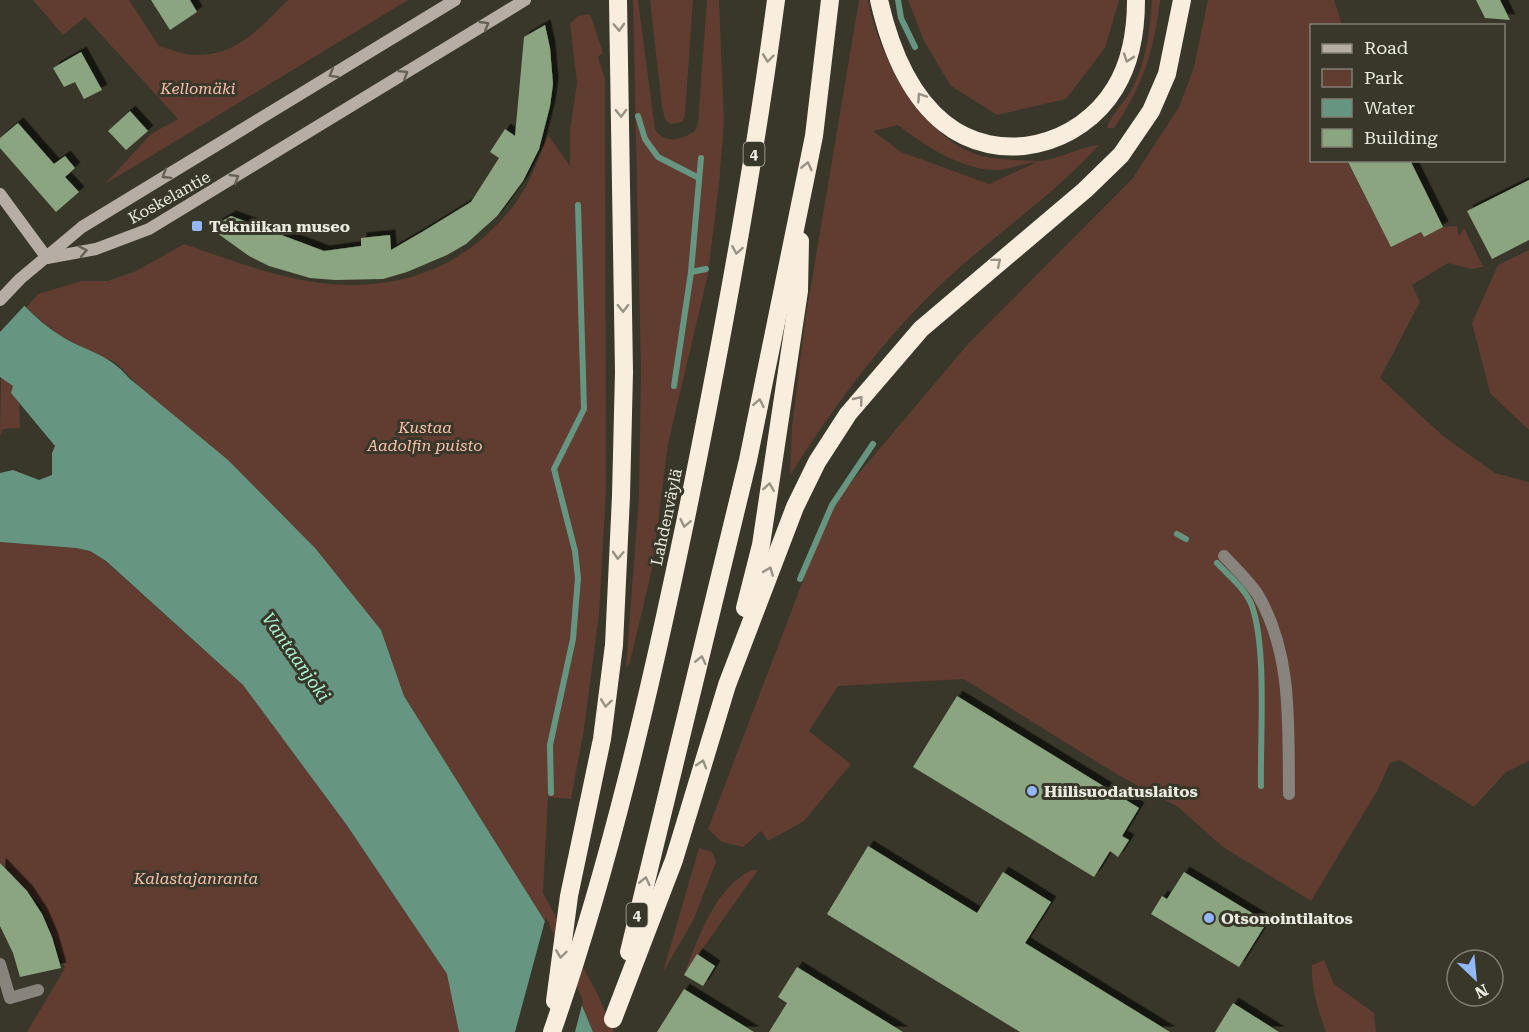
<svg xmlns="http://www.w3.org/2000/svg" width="1529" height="1032" viewBox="0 0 1529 1032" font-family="'Roboto Serif',serif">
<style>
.green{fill:#603d30;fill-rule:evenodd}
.water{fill:#669582}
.pier{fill:#383729}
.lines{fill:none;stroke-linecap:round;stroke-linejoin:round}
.stream{stroke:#669582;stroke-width:6}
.building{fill:#8ca581;filter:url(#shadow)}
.street{stroke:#88837d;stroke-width:12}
.secondary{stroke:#b6aea4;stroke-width:12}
.highway{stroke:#f9edde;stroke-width:18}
.oneway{stroke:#646154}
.oneway2{stroke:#989284}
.poi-dot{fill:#92b7fd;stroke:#383729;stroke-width:2}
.labels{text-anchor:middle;stroke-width:6;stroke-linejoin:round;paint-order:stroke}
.shield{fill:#383729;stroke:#b5b5aa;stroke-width:1.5}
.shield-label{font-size:15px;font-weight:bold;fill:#ebebe2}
.park-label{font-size:16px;font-style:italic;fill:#f8c0ac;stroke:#383729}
.street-label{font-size:16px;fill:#ebebe2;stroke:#383729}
.poi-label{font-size:16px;font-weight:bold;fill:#ebebe2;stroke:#383729;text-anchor:start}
.water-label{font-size:18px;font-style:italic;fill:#a8f6d7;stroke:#383729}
</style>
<defs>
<filter id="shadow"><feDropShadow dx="5.5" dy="-5.5" stdDeviation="0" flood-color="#0009"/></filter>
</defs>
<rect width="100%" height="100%" fill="#383729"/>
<!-- green -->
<g class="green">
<path d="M33,0H129L159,46C170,49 184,55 195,55C237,56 261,27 288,0H408L105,184L151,134L178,119L85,17L63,35Z"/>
<path d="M633,0H638L655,130C666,144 681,140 695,131L698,122L707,0H719L724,123L719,184L708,274L668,444L652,569L630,662L626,667L639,496L641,370Z"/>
<path d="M650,0H693L685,115L682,122L670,124L665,119L662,107Z"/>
<path d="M859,0H868C877,54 925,142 982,156C998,160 1020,160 1037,161C1055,161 1079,147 1099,145C1054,195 998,232 949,277C886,335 836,403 790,475L792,427L805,321ZM898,125C925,146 960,169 995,170C1009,170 1024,163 1037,162L989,184L901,152L873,131Z"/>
<path d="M908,0H1119L1105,48L1066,99L997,115L951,86L924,41Z"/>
<path d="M1152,0H1160C1154,51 1143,86 1114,128H1107C1111,114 1122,105 1130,92C1146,66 1150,30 1152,0Z"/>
<path d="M1208,0H1334L1342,25L1312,26V160L1347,161L1391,247L1421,232L1424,237L1443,227L1457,226L1459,237L1464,228L1483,267L1472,269L1448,263L1412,285L1420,302L1380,378L1443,436L1495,473L1529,482V761L1506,772L1474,807L1400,760L1390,763L1377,791L1311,901L1223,847L1178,807L1118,775L964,679L838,686L809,731L851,764L804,821L768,841L761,831L743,847L722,842L708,829L832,505L968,344L1133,178L1179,107L1194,67Z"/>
<path d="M590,14L603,53L598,57L605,79L606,491L599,614L584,729L571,799L548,797L543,893L598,995L614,1032H593L551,931L404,696L381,630L116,363L60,336L26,308L38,294L82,281H108L136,271L184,244C217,255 250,268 284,276C374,299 460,279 517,201C531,181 539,157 548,135L570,166V130L577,83L570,24L578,16Z"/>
<path d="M1529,250V430L1490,393L1472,323L1498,265Z"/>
<path d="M1,377L14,387L11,393L19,403L20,428L3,429L0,436Z"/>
<path d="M0,542L76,548L90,551L105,561L243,685L346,824L448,975L459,1032H27L65,968L41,906L0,862Z"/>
<path d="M699,848L712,852L716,862L693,921L663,972Z"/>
<path d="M752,870H758L684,975C698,938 715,887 752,870Z"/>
<path d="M1324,960L1334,984L1374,1013L1376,1032H1326C1318,1009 1311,989 1312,965Z"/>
</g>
<!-- water -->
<path class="water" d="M0,279C18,299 35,319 58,334C85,352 106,351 129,378L228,460L315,548L381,630L404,696L551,931L593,1032H459L447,974L346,824L243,685L106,561L90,551L76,548L0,542V473L13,470L39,480L52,475V453L55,446L11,393L13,386L0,377Z"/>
<!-- pier -->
<g class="pier">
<path d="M0,276L26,304L0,332Z"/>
<path d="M546,917L583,1001L575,1032H515Z"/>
</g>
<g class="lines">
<!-- stream -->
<g class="stream">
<path d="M898,0L901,18L915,47"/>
<path d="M638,116L645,139L658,157L699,178"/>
<path d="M701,158L691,272L706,269"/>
<path d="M674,386L691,272"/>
<path d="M1177,534L1186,539"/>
<path d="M1217,563C1229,576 1246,589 1252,606C1267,649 1260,737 1261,786"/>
<path d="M800,579L832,505L873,444"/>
<path d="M551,793L550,745L573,639L578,578L575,551L554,469L584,409L578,205"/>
</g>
</g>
<!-- building -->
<g class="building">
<path d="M151,0H190L197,12L170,30Z"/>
<path d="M1476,0H1500L1510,20L1485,18Z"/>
<path d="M545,25L550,48L553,84L550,106L539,149L523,181L497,216L466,244L447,255L407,272L383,279L335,280L310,278L269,266L249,256L210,228L231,216L324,251L361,246V238L390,235L391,250L422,232L471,202L499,158L490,152L505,129L515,136L524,37Z"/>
<path d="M81,52L102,90L84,99L75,82L64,87L53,68Z"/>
<path d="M130,111L148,131L126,150L108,131Z"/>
<path d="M18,123L54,164L65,156L75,168L65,177L79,192L56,212L0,148V138Z"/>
<path d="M1347,160H1410L1443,227L1424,237L1421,232L1391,247Z"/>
<path d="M1529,180V240L1492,259L1467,211Z"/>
<path d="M957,696L1139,808L1122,836L1129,840L1118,857L1110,851L1094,877L913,767Z"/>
<path d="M868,846L977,913L1003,872L1051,902L1025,943L1170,1032H1020L830,916L827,914Z"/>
<path d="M0,863L27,891L42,914L52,937L61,968L20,977L13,953L0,926Z"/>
<path d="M1184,872L1267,922L1239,967L1151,914L1162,896L1167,899Z"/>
<path d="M697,954L715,966L703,986L684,975Z"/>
<path d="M797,967L903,1032H769L787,1003L778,997Z"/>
<path d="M684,989L754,1032H657Z"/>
<path d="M1233,1003L1279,1032H1215Z"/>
</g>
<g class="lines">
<!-- street -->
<g class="street">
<path d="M1224,556C1235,568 1249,581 1258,595C1293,655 1288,726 1289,794"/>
<path d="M0,964L10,998L38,990"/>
</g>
<!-- secondary -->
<g class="secondary">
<path d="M0,194L47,258"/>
<path d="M47,258L96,249L149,229L525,0"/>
<path d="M0,300L20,279L82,227L455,0"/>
</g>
<!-- highway -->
<g class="highway">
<path d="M879,0C889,44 908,94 944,123C999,167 1080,146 1115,88C1131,62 1136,30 1136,0"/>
<path d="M745,608L761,545L799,291L800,241"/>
<path d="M629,952L748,460L814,136L830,0"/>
<path d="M555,1001L569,896L602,739L614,645L621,496L624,372L618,0"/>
<path d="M613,1019L674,860L727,685L795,507L817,462L848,414L921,329L1085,190L1121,155L1151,111L1167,74L1182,0"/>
<path d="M552,1032C610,865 650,691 686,518C721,346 753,174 776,0"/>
</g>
</g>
<!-- one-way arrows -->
<defs><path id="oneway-chevron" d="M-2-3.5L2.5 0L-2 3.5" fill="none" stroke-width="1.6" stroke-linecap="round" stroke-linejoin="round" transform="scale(1.5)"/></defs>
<g class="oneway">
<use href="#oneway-chevron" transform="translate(485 25) rotate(-31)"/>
<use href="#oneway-chevron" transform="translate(333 74) rotate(149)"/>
<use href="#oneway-chevron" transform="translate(404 74) rotate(-32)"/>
<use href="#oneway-chevron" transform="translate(166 175) rotate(148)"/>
<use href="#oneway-chevron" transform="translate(235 178) rotate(-31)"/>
<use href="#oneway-chevron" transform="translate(83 251) rotate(-11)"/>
</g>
<g class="oneway2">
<use href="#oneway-chevron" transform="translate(619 27) rotate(88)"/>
<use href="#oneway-chevron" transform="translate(768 58) rotate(97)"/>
<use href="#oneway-chevron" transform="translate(1128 58) rotate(109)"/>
<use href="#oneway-chevron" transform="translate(921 97) rotate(-124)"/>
<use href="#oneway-chevron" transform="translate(621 113) rotate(89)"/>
<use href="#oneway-chevron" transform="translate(807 166) rotate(-77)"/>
<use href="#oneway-chevron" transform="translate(737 250) rotate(100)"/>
<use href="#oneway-chevron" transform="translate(997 262) rotate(-40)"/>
<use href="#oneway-chevron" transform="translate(623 308) rotate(89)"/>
<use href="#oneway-chevron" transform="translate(859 400) rotate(-51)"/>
<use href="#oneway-chevron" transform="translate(759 403) rotate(-79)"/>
<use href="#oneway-chevron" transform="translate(769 487) rotate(-81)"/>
<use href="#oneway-chevron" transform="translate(685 523) rotate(102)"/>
<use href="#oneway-chevron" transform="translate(618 555) rotate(93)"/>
<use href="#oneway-chevron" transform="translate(769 571) rotate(-69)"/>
<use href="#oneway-chevron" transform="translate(701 660) rotate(-77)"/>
<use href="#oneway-chevron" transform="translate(606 703) rotate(97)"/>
<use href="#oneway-chevron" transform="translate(702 764) rotate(-73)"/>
<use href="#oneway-chevron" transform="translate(645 881) rotate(-77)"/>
<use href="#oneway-chevron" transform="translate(561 954) rotate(98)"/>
</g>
<!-- markers -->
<g class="poi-dot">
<rect x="191" y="220" width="12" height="12" rx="3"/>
<circle cx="1032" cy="791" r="6"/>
<circle cx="1209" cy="918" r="6"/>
</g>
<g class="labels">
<!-- shield labels -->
<g class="shield">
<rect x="743.5" y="142" width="21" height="24" rx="4.5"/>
<rect x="626.5" y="903" width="21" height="24" rx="4.5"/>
</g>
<g class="shield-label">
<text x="754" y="159">4</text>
<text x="637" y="920">4</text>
</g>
<!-- park labels -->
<g class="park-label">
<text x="198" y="94">Kellomäki</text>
<text x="425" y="433">Kustaa<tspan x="425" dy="18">Aadolfin puisto</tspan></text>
<text x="196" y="884">Kalastajanranta</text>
</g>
<!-- street labels -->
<g class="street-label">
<text transform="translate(169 197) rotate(-29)" y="6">Koskelantie</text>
<text transform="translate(666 517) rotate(-78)" y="6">Lahdenväylä</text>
</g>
<!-- poi labels -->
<g class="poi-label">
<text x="209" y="232">Tekniikan museo</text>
<text x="1044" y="797">Hiilisuodatuslaitos</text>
<text x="1221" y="924">Otsonointilaitos</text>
</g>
<!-- water labels -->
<g class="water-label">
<text transform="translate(296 657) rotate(55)" y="6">Vantaanjoki</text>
</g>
</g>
<!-- legend -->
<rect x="1310" y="24" width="195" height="138" fill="#383729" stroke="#807f73" stroke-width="1.5"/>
<rect x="1322" y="44" width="30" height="9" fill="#b6aea4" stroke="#807f73" stroke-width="1.5"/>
<text x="1364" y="54" font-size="18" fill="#ebebe2">Road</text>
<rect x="1322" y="69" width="30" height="18" fill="#603d30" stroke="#807f73" stroke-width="1.5"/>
<text x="1364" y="84" font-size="18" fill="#ebebe2">Park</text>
<rect x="1322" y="99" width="30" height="18" fill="#669582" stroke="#807f73" stroke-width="1.5"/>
<text x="1364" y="114" font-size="18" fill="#ebebe2">Water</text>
<rect x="1322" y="129" width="30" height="18" fill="#8ca581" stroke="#807f73" stroke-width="1.5"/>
<text x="1364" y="144" font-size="18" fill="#ebebe2">Building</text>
<!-- north arrow -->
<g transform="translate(1475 978) rotate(154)"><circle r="28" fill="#383729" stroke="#807f73" stroke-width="1.5"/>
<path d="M0-4.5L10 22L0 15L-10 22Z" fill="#92b7fd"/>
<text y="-9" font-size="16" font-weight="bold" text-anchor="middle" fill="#ebebe2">N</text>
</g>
</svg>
